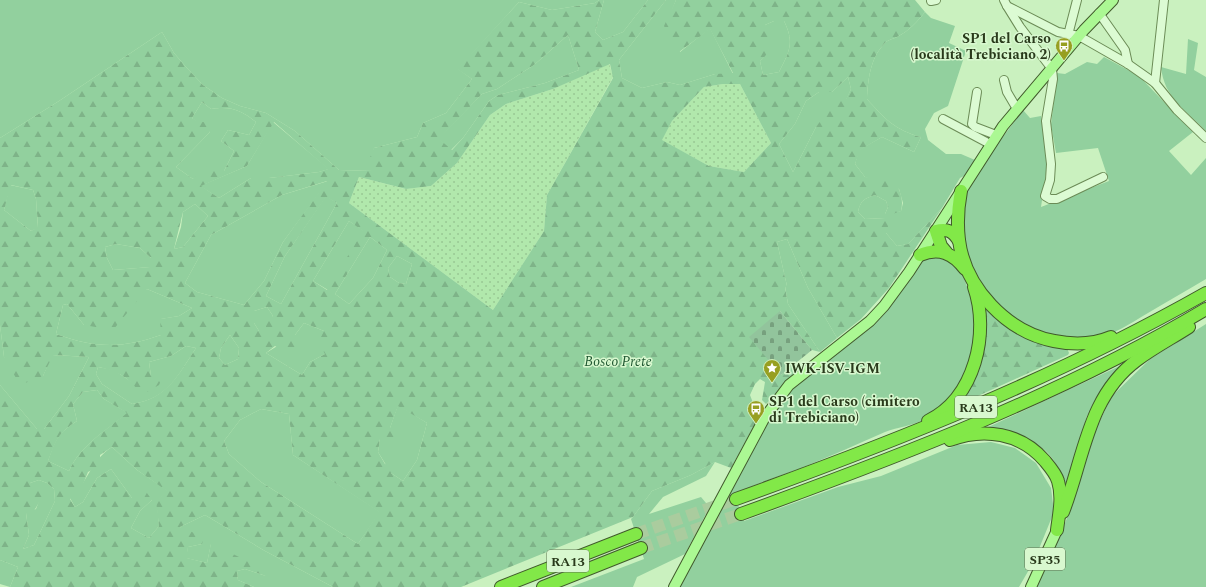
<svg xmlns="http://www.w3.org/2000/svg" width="1206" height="587" viewBox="0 0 1206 587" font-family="Spectral,serif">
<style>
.farmland{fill:url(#farmland-dots)}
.grass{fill:#92d09e}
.forest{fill:url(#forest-firs);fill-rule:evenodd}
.cemetery{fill:url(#cemetery-stones)}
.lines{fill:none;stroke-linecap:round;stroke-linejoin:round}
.highway-tunnel{stroke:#aacc9e;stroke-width:12;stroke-dasharray:12 6;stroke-linecap:butt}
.minor-casing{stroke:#6b8b56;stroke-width:10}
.major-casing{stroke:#40592b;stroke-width:12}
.highway-casing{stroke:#40592b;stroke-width:14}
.minor{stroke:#dcfbd3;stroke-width:8}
.major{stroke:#abf893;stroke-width:10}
.highway{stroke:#82e848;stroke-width:12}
.labels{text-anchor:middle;stroke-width:3;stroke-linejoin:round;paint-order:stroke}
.shield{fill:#d8f8cf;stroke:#5e7351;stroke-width:1}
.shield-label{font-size:13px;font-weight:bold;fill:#293a1b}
.poi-label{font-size:14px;font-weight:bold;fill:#293a1b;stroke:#d8f8cf;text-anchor:start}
.park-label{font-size:14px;font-style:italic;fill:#205832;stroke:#d8f8cf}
</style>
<defs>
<pattern id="farmland-dots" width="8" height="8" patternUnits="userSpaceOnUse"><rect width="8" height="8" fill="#b1e8ac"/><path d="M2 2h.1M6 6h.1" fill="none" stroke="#98c893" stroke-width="1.8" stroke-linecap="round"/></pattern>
<pattern id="forest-firs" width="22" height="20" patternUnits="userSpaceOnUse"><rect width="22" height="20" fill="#92d09e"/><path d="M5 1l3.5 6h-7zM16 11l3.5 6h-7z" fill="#7eb388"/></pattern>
<pattern id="cemetery-stones" width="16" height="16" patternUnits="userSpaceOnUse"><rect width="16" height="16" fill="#92c49c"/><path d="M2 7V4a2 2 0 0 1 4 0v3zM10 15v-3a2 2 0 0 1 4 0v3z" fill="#77a07e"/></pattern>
</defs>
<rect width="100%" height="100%" fill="#caf1bf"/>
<!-- farmland -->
<g class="farmland">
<path d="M609,63L613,77L547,195L544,231L493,310L349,203L359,177L405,189L431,186L457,163L490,115L506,104L553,89Z"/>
<path d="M723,84H740L771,143L744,172L709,166L661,140L672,121L704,87Z"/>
</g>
<!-- grass -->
<g class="grass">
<path d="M0,0H599L595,3L552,10L519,2L458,69L472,79L446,113L423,123L417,137L374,148L372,171L339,170L295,131L266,113L240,106L222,98L203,85L186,67L174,53L162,32L59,101L0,138Z"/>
<path d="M604,0H648L623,32L603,40L595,32Z"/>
<path d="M666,0H676L672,10L680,52L710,28L733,74H715L680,85L667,82L642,88L622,78L619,60Z"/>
<path d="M925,12L931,18L955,26L949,43L966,51L948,106L934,113L925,129L928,140L946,154H961L975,160L964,176L960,178L942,208L908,244L897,246L886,233L885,218L865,219L858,212C860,201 865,198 875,195L886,201L888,207L885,214L901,211L903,203L899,189L865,177L855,164L859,150L882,137L914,152L921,137C895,130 885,119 867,99C868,80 870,59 884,44C887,40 893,39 897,37C909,31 917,22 925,12Z"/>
<path d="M774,21H784C795,43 789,52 779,72L763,75L760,61C771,53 766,37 765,25Z"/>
<path d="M568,35L579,70L545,83L498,95L489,101L463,138L451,150L438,139L482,94L497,89L534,65Z"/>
<path d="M1188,39L1198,43L1194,70L1206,77V131C1186,110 1164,98 1161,67L1186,74Z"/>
<path d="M1104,57L1139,76L1193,132L1169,151L1191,175L1206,158V279C1187,290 1167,302 1148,313C1131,323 1114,335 1094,338C1074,341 1040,337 1023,326C982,298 953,245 965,195C967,190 971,184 974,179C988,155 1006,133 1023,110L1030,118L1041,116L1048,160L1041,207L1109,181L1098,148L1056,153L1051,125L1057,73L1065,74L1087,62L1097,64Z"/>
<path d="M848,77L851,89L846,100L816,127L793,172L779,144L795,124L806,101L819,92H832Z"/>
<path d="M202,102L211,109C231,106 241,110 256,122L249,135L228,130L221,141L234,151L224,171L193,179L176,167L210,132L192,118Z"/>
<path d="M273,122L329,169L319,172L269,178H251L219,198L200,186L247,166Z"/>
<path d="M328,181L283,242L264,281L244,305L197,292L185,283L211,235L282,195Z"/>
<path d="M10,185L33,190L36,199L38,228L31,231L4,210Z"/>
<path d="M326,196L337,203L281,304L266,296L285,256Z"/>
<path d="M195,204L208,216L183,247L174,249L181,227L183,212Z"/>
<path d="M349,221L364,231L328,290L313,281Z"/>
<path d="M370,237L387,250L373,278L349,304L335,294Z"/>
<path d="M787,239L808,288L837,338L820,352L788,304L785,286H787L777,242Z"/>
<path d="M116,244L140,248L151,258V267L113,270L107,258L105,247Z"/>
<path d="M397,256L412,264L406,284L399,283L390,277L388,268Z"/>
<path d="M928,257C933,258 941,256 946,258C958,263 964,277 968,289C985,335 969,392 925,419C913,426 898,427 885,432C856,445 828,457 799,469C777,477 755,484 734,494L744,521L838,487L881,476L957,445L991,442L1015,448L1036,463L1051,488L1054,512L1034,561L1019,587H679L768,421L789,392L828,359L922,261Z"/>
<path d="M147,289L192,308L179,316L161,319V335C121,349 95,348 56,334L63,305L67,304L84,325Z"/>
<path d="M267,307L273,316L266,332L259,331L254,323V311Z"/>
<path d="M304,323L324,331L325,354L310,362L302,375L266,353L295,335Z"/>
<path d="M1206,324V587H1037L1062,531L1075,497L1091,439L1112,396L1150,359Z"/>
<path d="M0,325L4,357L43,376L52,355L89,357L69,396L44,429H37L0,385Z"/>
<path d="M230,335L239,348L238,359L225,365L219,358L221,348Z"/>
<path d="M186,346L196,348C178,375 168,399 132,404L102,384L96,374L98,367L114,370L133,383L162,376H151L149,362L171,356Z"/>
<path d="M1124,364L1102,388L1087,416L1064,491C1060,446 1023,433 984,429Z"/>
<path d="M97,390L104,399L128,413C106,430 80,446 69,471L48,461C56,439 57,434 77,421L73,404L83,392Z"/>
<path d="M398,405L427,423L417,460L403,481L391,473L378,452L380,439L390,428Z"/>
<path d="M261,409L289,414L293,455L380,512L358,544L261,482L229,454L224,441L240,420Z"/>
<path d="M112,447L137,470L168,491L157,501L159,526L149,538L131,528L140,511L152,500L132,498L111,469L97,478L83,502L75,507L70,498C89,482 89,462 112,447Z"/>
<path d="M715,462L706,476L663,497L649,514L701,497L706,503L707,512L685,554L637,577L633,587H571L644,559L631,519L633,517L652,491L691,475Z"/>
<path d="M39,480L47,483L54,489L55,501L34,545L23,549L29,535L26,513L36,509L39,501L30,483Z"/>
<path d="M205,515L265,551L333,587H254L238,580L237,571L245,569L266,576L211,544L207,563L186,558L188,547L202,544L180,527Z"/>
<path d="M0,560L18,567L10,587L0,584Z"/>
</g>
<!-- forest -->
<g class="forest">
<path d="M599,0H604L595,32L603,40L623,32L648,0H666L619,60L622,78L642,88L667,82L680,85L715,74L733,73L710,29L679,52L664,26L676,0H915L925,12C917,22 909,31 897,37C893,39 887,40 884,44C870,59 868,80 867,99C885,119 895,130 921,137L914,152L882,137L860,150L855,164L865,177L893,179C900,189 904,199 901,211L890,215L885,214L888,207L886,201L875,195C865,198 860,201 858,212L865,219L885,218L890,220L886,233L897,246L908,244L942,208L889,288L861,319L837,338L808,288L787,239L777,242L787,286L785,287L788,304L820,352L812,350L780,311L781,375L794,364L799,371L766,404L762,400L765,382L760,379L755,384L750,395L758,416L756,422L731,468L715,462L691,475L652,491L633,517L461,587H333L265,551L205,515L180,527L204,537L202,544L188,547L187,558L207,563L211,543L269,572L266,576L245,569L237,571L238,580L254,587H10L18,567L0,560V385L37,429H44L69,396L89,357L53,355L43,376L20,385L4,357L0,325V138L59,101L162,32L174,53L186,67L203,85L222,98L240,106L266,113L295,131L339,170L372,171L367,165L374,148L417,137L423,123L446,113L472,79L457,69L519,2L552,10L595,3ZM774,21H784C795,43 789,52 779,72L763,75L760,61C772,52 774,37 765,25ZM568,35L579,70L545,83L498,95L489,101L463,138L452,150L439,139L482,94L497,89L534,65ZM610,64L613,78L547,195L544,231L493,310L349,203L359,177L406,189L431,186L457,163L490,115L506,104L553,89ZM848,77L851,89L846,99L833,104L816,127L793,172L779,144L795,124L806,101L819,92H832ZM723,84H740L771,143L744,172L709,166L662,140L672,121L704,87ZM202,102L211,109C231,106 241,110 256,122L249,135L228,130L221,141L234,151L224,171L211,163L193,179L176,167L210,132L205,122H199L192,118ZM274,122L328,169L319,172L269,178H251L219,198L201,186L247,166ZM327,181L283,242L264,281L244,305L197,292L185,283L211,235L282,195ZM11,185L33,190L36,199L38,227L31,231L4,210ZM326,197L337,203L281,304L266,296L285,256ZM195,204L208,216L183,247L174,249L183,212ZM349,221L363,231L327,290L313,281ZM370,237L387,250L373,278L349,304L335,294ZM116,244L140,248L151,258L150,267L113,270L107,258L105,247ZM397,256L412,264L406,284L399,283L390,277L388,268ZM147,289L192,308L179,316L160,319L161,335C121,349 95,348 56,334L63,305L67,304L84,325L113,330ZM267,307L273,316L266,323V331H259L254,323V311ZM304,323L324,331L318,343L325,354L310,362L302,375L266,353L275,346L292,356L303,343L295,335ZM230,335L239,348L238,359L225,365L219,358L221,348ZM186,346L196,348C178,375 167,399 132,404L102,384L96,374L98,367C119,371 129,378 142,395L159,385L163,376H151L149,362L171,356ZM97,390L104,399L127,413C106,430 80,446 69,471L48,461C57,439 57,434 77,421L73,404L83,392ZM398,406L427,423L417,460L403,481L391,473L392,465L385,464L378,452L380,439L386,442L395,436L390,428ZM261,409L289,414L293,455L379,512L358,544L261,482L229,454L224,441L240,420ZM112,447L137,470L167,491L156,501L159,526L149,538L131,528L140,511L152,500L144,489L132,498L111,469L97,478L83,502L75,507L70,499L81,489L88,472L100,466V455ZM39,480L47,483L54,489L55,501L34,545L23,549L29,535L26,513H32C37,508 38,502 43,497L38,487L30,483Z"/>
<path d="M985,306C1016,335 1026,338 1067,348L1069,353L1068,355L958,405Z"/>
</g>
<!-- cemetery -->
<path class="cemetery" d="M780,311L812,350L781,375L749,337Z"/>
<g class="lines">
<!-- highway-tunnel -->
<g class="highway-tunnel">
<path d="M636,534L736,499"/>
<path d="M641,548L741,514"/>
</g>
<!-- minor casing -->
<g class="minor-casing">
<g id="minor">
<path d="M1004,0L1007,6L1058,32L1079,36L1128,64L1155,83L1177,110L1206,138"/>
<path d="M931,1L936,0"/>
<path d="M1007,6L1020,27L1052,69L1053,79L1046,121L1051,164L1050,180L1045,196L1050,199H1057L1103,177"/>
<path d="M1099,13L1125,50L1128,64"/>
<path d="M1068,35L1077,0"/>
<path d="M1004,80L1007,92L1017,109"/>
<path d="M1155,83L1164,0"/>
<path d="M977,92L972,124L975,127L996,135"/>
<path d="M943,119L990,144"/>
</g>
</g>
<!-- major casing -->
<g class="major-casing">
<g id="major">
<path d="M674,587L765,417L789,385L870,321L884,306L909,272L1003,126L1084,30L1113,0"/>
<path d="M1031,587L1057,530"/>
</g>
</g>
<!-- highway casing -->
<g class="highway-casing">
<g id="highway">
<path d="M961,191C958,207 957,224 959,240C965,288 1007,332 1054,341C1074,345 1092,345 1111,337"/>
<path d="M946,252L941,246L936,231C947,228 953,231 959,241"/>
<path d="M920,255C939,247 953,253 965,269"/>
<path d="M928,421C975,398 990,333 974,287"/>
<path d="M950,440C984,427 1021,433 1045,461C1050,467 1056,474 1058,481C1063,497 1059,514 1057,530"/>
<path d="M736,499C897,441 1056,378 1206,293"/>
<path d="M1063,512C1084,459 1087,397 1137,360C1153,348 1172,338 1189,327"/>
<path d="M741,514C898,457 1062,395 1206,309"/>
<path d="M501,587L636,534"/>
<path d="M543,587L641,548"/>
</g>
</g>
<!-- minor -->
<use href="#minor" class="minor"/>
<!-- major -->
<use href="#major" class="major"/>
<!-- highway -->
<use href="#highway" class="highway"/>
</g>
<!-- icons -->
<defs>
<g id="bus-pin" transform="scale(0.9)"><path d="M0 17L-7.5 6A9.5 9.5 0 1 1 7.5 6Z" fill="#979f21" stroke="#d8f8cf"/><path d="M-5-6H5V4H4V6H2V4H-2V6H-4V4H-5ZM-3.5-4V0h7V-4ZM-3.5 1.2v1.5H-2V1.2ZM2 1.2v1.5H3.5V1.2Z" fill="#fff"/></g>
<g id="sight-pin" transform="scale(0.9)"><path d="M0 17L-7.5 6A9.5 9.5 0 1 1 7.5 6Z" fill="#979f21" stroke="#d8f8cf"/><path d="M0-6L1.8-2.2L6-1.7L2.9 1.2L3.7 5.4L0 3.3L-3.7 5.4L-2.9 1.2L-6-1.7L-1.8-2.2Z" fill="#fff"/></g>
</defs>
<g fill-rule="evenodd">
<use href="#bus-pin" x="1064" y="46"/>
<use href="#sight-pin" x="772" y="368"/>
<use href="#bus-pin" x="756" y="409"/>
</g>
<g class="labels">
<!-- shield labels -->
<g class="shield">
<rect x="955" y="396" width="42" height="22" rx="3"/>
<rect x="1025" y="548" width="40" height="22" rx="3"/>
<rect x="547" y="550" width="42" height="22" rx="3"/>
</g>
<g class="shield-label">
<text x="976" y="412">RA13</text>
<text x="1045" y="564">SP35</text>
<text x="568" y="566">RA13</text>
</g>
<!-- poi labels -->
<g class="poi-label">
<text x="1051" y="43" text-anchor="end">SP1 del Carso<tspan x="1051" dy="16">(località Trebiciano 2)</tspan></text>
<text x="785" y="373">IWK-ISV-IGM</text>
<text x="769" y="406">SP1 del Carso (cimitero<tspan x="769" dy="16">di Trebiciano)</tspan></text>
</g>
<!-- park labels -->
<g class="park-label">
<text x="618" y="366">Bosco Prete</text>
</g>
</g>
</svg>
